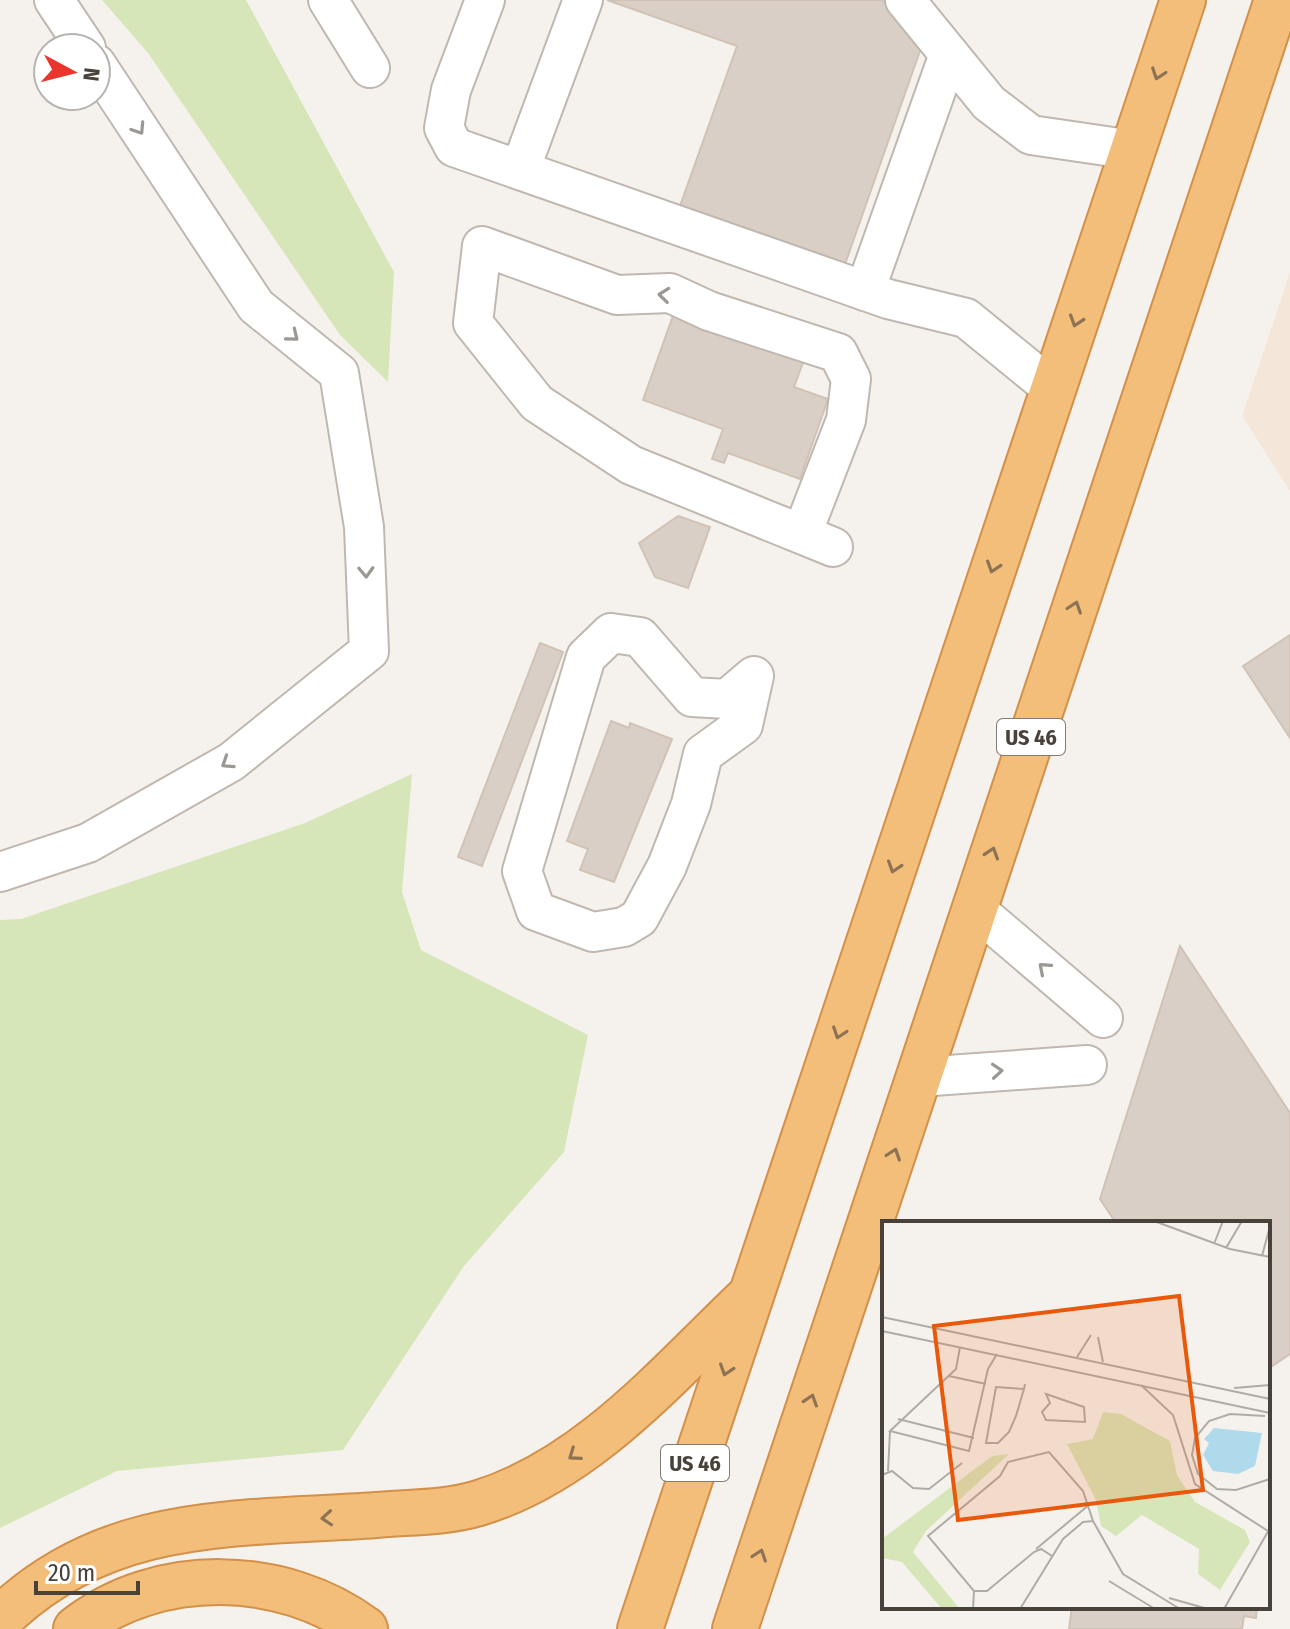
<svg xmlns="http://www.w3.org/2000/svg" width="1290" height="1629" viewBox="0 0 1290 1629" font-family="'Fira Sans Condensed',sans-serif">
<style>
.commercial{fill:#f4e7da}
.green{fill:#d7e6b9}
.building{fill:#d9cfc6;stroke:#d0c3b6;stroke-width:2}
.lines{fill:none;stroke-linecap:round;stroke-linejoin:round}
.minor-casing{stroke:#c0b8b0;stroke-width:42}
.highway-casing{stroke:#d39049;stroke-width:48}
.minor{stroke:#fff;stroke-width:38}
.highway{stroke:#f3bd7a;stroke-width:44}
.oneway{stroke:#8d7354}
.oneway2{stroke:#9b9793}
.labels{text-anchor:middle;stroke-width:6;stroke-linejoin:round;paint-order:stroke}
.shield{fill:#fff;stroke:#807b75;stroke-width:2}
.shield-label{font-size:22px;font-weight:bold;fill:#49423a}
.inset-road{fill:none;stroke:#b0aca5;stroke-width:2}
.view{fill:#e8590c;fill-opacity:0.15;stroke:#e8590c;stroke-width:4}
.inset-edge{fill:none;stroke:#49423a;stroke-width:4}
</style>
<rect width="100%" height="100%" fill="#f5f2ed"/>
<!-- commercial -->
<path class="commercial" d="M1290,272V491L1242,416Z"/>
<!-- green -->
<g class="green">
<path d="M102,0H246L394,272L388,382L340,335L148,53Z"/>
<path d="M412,774L402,892L421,950L588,1035L564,1152L464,1266L343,1450L117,1471L0,1528V920L21,919L305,823Z"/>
</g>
<!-- building -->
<g class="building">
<path d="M607,0H883L921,48L844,267L679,209L737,46Z"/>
<path d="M674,313L808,349L794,387L828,399L800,479L728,453L724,463L712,459L723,429L643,400Z"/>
<path d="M678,516L710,527L688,588L655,577L639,543Z"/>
<path d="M1290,635V738L1243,666Z"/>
<path d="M540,643L563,652L482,866L458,857Z"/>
<path d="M611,721L629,728L630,723L672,739L614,882L580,870L588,849L567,841Z"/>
<path d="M1180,946L1290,1113V1354L1268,1369V1223H1116L1100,1199Z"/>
<path d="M1072,1607H1257L1256,1618L1244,1616L1242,1629H1069Z"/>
</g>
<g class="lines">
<!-- minor casing -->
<g class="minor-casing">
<g id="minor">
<path d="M54,0L86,48"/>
<path d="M328,0L370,68"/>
<path d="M485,0L451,90L444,128L454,147L888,299L966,318L1053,389"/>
<path d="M905,0L989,103L1031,135L1133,150"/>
<path d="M520,170L583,0"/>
<path d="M865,291L949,54"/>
<path d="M802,534L846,420L851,379L838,353L709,311L670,293L617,295L482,246L473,323L537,403L631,465L833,547"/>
<path d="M611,633L640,637L692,697L727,699L754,676L743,725L703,754L691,804L667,866L639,918L624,927L593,932L536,911L522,871L586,657Z"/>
<path d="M0,872L88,843L231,762L369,651L364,527L339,373L256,306L96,64"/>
<path d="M974,908L1103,1018"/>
<path d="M920,1077L1087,1065"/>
</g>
</g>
<!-- highway casing -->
<g class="highway-casing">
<g id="highway">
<path d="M0,1619C107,1514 237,1525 376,1515C410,1512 446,1513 479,1503C587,1470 667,1375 747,1299"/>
<path d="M76,1629C158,1565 283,1568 365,1629"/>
<path d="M640,1629L1183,0"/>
<path d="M735,1629L1277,0"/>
</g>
</g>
<!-- minor -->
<use href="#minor" class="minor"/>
<!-- highway -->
<use href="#highway" class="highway"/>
</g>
<!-- one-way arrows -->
<defs><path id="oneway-chevron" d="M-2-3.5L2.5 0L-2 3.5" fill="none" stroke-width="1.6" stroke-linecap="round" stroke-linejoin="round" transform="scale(2)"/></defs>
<g class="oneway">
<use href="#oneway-chevron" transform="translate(1158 74) rotate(109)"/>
<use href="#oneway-chevron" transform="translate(1076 321) rotate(108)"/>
<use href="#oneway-chevron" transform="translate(993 567) rotate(108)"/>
<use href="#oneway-chevron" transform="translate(1075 607) rotate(-71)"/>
<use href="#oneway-chevron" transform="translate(992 853) rotate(-72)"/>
<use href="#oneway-chevron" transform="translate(894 867) rotate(108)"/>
<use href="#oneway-chevron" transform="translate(839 1033) rotate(109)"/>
<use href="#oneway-chevron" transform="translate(894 1154) rotate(-71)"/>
<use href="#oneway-chevron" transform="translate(726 1370) rotate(108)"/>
<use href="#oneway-chevron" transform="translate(811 1400) rotate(-72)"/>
<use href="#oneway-chevron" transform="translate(574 1455) rotate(145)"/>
<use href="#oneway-chevron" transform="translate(327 1518) rotate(176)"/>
<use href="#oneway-chevron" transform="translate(760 1555) rotate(-71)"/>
</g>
<g class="oneway2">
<use href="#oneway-chevron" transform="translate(139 129) rotate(57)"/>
<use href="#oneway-chevron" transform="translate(664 295) rotate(-174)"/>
<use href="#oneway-chevron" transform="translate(293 336) rotate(39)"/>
<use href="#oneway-chevron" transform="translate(366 572) rotate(88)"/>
<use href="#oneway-chevron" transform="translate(227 763) rotate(147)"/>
<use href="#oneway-chevron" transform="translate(1044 968) rotate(-139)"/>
<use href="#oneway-chevron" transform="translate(997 1071) rotate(-4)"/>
</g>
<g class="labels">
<!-- shield labels -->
<g class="shield">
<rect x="997" y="719" width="68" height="36" rx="6"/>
<rect x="661" y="1445" width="68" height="36" rx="6"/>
</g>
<g class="shield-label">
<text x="1031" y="745">US 46</text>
<text x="695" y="1471">US 46</text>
</g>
</g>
<!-- overview -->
<g transform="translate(882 1221)">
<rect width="388" height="388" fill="#f5f2ed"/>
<path d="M221,191L239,193L288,220L295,254L313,281L363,309L368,321L338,369L316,353L317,328L260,294L234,315L219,305L214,279L185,223L211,218ZM127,233L44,310L31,331L78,388H60L20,341L0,337V318L110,235Z" fill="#d7e6b9"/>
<path d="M332,207L380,212L373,245L356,253L331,250L321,234L327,222L322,218Z" fill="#afdaec"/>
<path class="inset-road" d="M272,0L348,28L388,36M332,23L341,0M344,27L360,0M380,35L388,5M0,96L388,178M0,110L388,192M216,116L221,141M78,126L74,148L8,210L87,230L106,148L115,133M195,136L209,114M67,155L104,163M259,164L291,194L313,263L386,310M352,167L388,164M142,168L114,166L104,222H116L127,211L134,195L142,168L143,163M164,173L202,186L203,201L164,199L160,191L168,182ZM383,195L348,193L327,200L313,217L310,234L316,253L335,268L354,269L388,258M16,198L92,217M6,250L8,210M0,254L10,250L31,267L47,268L80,242M154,328L208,283M227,360L273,388M92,370H105L152,331L159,328L170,335M287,377L326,388M91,388L92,370L46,315L118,255L126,241L167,231L201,270L211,300M138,388L181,318L201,301L211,300L241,353L298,388M342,388L388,307"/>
<path class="view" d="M297,75L321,269L76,299L52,105Z"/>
<rect width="388" height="388" class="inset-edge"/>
</g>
<!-- north arrow -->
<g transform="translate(72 72) rotate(97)"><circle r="38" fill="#ffffff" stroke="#b6b3b0" stroke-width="2"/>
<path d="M0-6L14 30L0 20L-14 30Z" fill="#ea362f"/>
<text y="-12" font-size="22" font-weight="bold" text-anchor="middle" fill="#49423a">N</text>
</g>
<!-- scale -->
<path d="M36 1581v12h102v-12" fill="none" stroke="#49423a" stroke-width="4"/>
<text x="48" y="1581" font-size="24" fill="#49423a" stroke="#ffffff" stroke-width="6" paint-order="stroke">20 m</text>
</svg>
